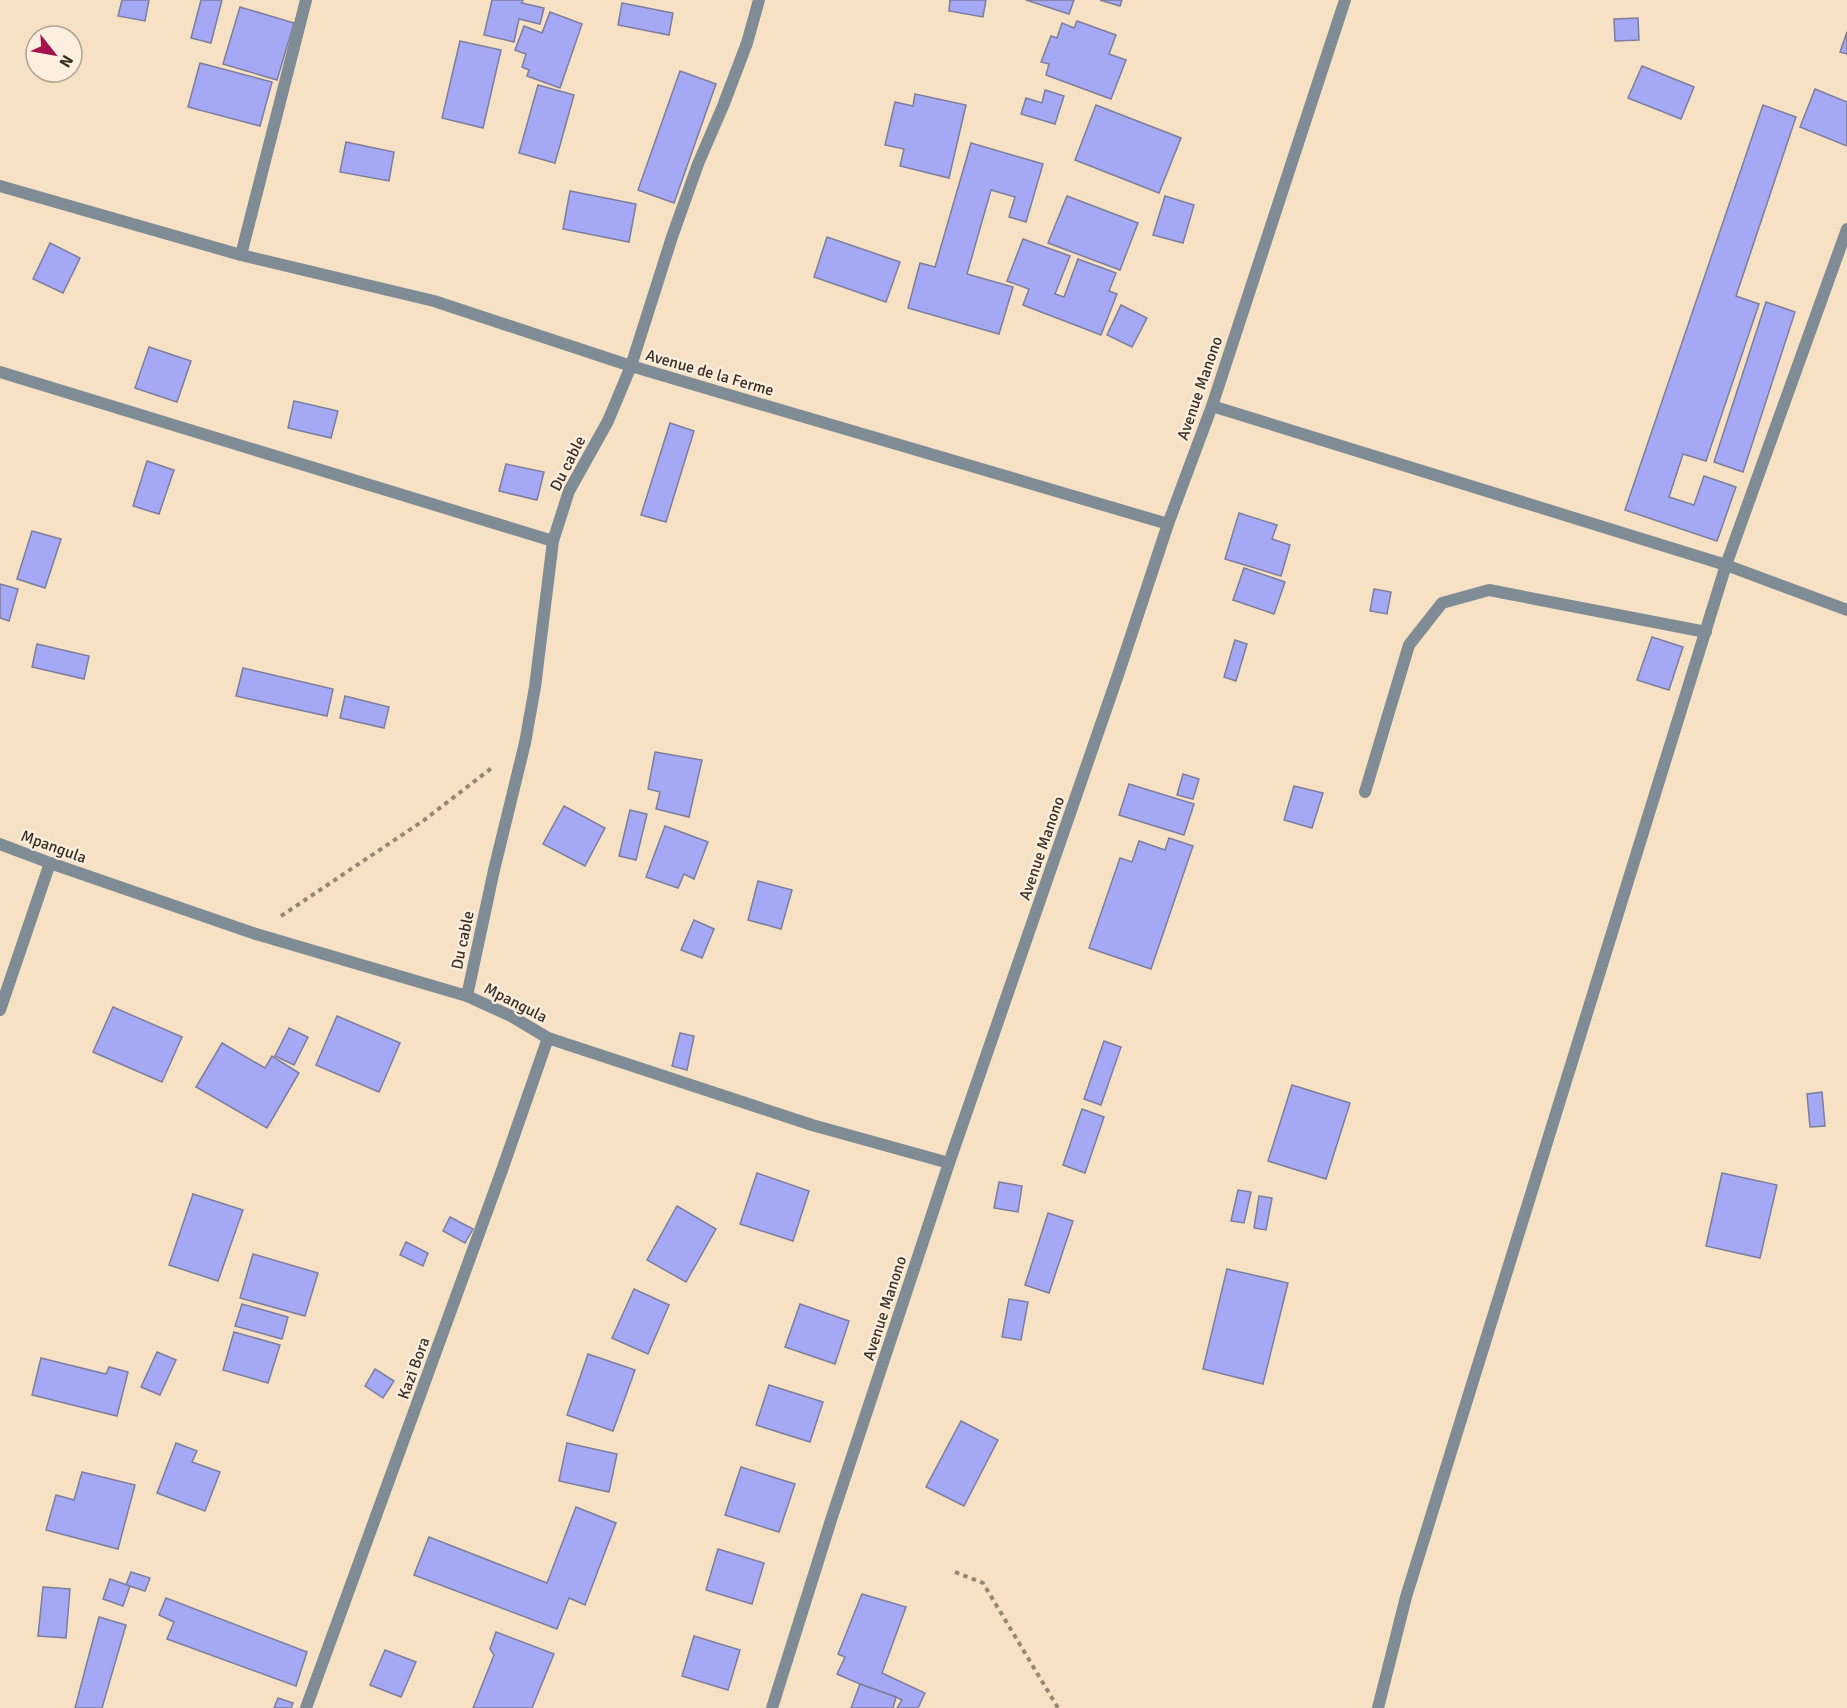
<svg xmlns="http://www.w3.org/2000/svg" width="1847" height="1708" viewBox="0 0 1847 1708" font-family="Signika,sans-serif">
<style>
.building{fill:#a5a8f5;stroke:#7c7e9c;stroke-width:1.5}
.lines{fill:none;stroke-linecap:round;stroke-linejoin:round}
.path{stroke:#968774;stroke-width:4;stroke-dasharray:4.5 4.5;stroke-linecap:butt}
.lane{stroke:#7f8c95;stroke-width:12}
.street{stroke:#7f8c95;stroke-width:12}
.labels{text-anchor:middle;stroke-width:4.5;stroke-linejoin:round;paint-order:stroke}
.street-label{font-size:16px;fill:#393025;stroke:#fdefdf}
</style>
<rect width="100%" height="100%" fill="#f7e1c5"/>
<!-- building -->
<g class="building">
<path d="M122,0H149L145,21L118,16Z"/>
<path d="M201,0H222L211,43L191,38Z"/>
<path d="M492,0H523L522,3L544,8L540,24L519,19L514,42L484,35Z"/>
<path d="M950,0H986L983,17L949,11Z"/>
<path d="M1026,0H1074L1069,14Z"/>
<path d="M1100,0H1122L1120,6Z"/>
<path d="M622,3L673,13L669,35L618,25Z"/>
<path d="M240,7L294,23L277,80L223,64Z"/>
<path d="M550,12L582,24L560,88L527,76L529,70L522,67L526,54L515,50L524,26L542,33Z"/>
<path d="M1638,18L1639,40L1615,41L1614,19Z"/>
<path d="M1077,21L1116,35L1109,54L1126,60L1111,99L1046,75L1049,64L1041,62L1051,36L1057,38L1062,23L1074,28Z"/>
<path d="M1847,32V54L1840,52Z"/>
<path d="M460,41L501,50L483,128L442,118Z"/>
<path d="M200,63L272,82L260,126L188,107Z"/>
<path d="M1642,66L1694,87L1681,119L1628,98Z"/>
<path d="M680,71L716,84L674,203L638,190Z"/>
<path d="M538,85L574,95L555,163L519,153Z"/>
<path d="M1815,89L1847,102V146L1800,127Z"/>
<path d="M1045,90L1064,96L1055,124L1021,114L1026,98L1042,103Z"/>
<path d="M915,94L966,105L949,178L900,166L904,149L885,145L895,102L913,106Z"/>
<path d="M1096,105L1181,138L1159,193L1075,160Z"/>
<path d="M1763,105L1796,117L1736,296L1759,304L1706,461L1683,454L1669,497L1694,505L1704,476L1736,487L1717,541L1625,510Z"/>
<path d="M346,142L394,152L389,181L340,172Z"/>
<path d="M971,143L1043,164L1026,222L1009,217L1015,197L991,190L967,274L1013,287L999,334L908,308L920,263L935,267Z"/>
<path d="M570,191L636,204L629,242L563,229Z"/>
<path d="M1067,196L1138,223L1120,270L1048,243Z"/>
<path d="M1165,196L1194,205L1183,243L1153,235Z"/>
<path d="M827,237L900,262L886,302L814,277Z"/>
<path d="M1023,239L1070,256L1055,294L1064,297L1078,259L1116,273L1109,291L1117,294L1101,335L1023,305L1029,289L1007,281Z"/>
<path d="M50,243L80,258L63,293L33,279Z"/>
<path d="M1766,302L1795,312L1743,472L1714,462Z"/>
<path d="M1121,305L1147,318L1132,347L1107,335Z"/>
<path d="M149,347L191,361L177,402L135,388Z"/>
<path d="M294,401L338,411L331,438L288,428Z"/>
<path d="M670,423L694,431L666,522L641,515Z"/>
<path d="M147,461L174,470L159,514L133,506Z"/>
<path d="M506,464L544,472L537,500L499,491Z"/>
<path d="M1239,513L1277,525L1272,539L1290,545L1281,576L1225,559Z"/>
<path d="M32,531L61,539L45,588L17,579Z"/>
<path d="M1244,568L1285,582L1274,614L1233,600Z"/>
<path d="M0,584L18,589L9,621L0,618Z"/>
<path d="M1374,589L1391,592L1387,614L1370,611Z"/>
<path d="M1652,637L1683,647L1669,690L1637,680Z"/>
<path d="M1235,640L1247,644L1236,681L1224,677Z"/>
<path d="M37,644L89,656L84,679L32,667Z"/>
<path d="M243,668L333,689L327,716L236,696Z"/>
<path d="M345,696L389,707L384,728L340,718Z"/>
<path d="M655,752L702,760L689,817L656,809L660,792L648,789Z"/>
<path d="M1183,774L1199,779L1193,799L1177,795Z"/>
<path d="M1129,784L1194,804L1184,835L1119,815Z"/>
<path d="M1294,786L1323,793L1312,828L1284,820Z"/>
<path d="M564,806L605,828L585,866L543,844Z"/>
<path d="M630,810L647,814L636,860L619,856Z"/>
<path d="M665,826L708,842L694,879L684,874L678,888L646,877Z"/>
<path d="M1169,838L1193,846L1151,969L1089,948L1120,858L1132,862L1139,841L1165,850Z"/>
<path d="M758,881L792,890L781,929L748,920Z"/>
<path d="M694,920L714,929L702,958L681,950Z"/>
<path d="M113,1007L182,1037L162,1082L93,1052Z"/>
<path d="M337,1016L400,1043L379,1092L316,1065Z"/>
<path d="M289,1028L308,1037L294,1065L275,1056Z"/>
<path d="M680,1033L694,1036L687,1070L672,1066Z"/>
<path d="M1104,1041L1121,1047L1101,1105L1084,1099Z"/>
<path d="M222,1043L265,1068L272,1056L299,1073L267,1128L196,1087Z"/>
<path d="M1292,1085L1350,1103L1326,1179L1268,1161Z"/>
<path d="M1822,1092L1825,1126L1810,1127L1807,1094Z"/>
<path d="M1082,1109L1104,1117L1085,1173L1063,1165Z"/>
<path d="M757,1173L809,1191L793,1241L740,1224Z"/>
<path d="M1722,1173L1777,1185L1760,1258L1706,1246Z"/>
<path d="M999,1182L1022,1186L1018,1212L994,1208Z"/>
<path d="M1238,1190L1251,1192L1244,1223L1231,1221Z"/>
<path d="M193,1194L243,1210L218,1281L169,1265Z"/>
<path d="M1259,1196L1272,1198L1266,1230L1254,1228Z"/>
<path d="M677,1206L716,1229L686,1282L647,1260Z"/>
<path d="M1048,1213L1073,1221L1049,1293L1025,1285Z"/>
<path d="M450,1217L473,1229L465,1243L443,1231Z"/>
<path d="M406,1242L428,1253L423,1266L400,1255Z"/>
<path d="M253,1254L318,1273L305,1316L240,1298Z"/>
<path d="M1227,1269L1288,1283L1263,1384L1203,1369Z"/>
<path d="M634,1289L669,1305L648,1354L612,1338Z"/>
<path d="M1009,1299L1028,1302L1021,1340L1002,1337Z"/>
<path d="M242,1304L288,1317L282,1339L235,1326Z"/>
<path d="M800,1304L849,1321L835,1364L785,1347Z"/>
<path d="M234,1332L280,1345L268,1383L223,1370Z"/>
<path d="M157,1352L176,1360L160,1395L141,1387Z"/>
<path d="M588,1354L635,1370L613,1431L567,1415Z"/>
<path d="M41,1358L106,1374L109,1367L128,1372L117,1416L32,1395Z"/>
<path d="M375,1369L394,1381L383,1398L365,1386Z"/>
<path d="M769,1385L823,1402L810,1442L756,1425Z"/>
<path d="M961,1421L998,1440L964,1506L926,1487Z"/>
<path d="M176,1443L197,1451L192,1462L220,1472L205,1511L157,1493Z"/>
<path d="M567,1443L617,1454L609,1492L559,1481Z"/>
<path d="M741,1467L795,1484L779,1532L725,1515Z"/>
<path d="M82,1472L135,1485L118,1549L46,1530L56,1495L74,1500Z"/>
<path d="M576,1507L616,1523L585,1605L569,1598L557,1629L414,1575L429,1537L547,1583Z"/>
<path d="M718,1549L764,1563L752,1604L706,1590Z"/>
<path d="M131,1572L150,1578L145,1591L126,1585Z"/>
<path d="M110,1579L130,1586L123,1606L103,1599Z"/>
<path d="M43,1587L70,1589L66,1638L38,1636Z"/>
<path d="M862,1594L906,1607L882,1673L925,1693L918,1708H897L902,1700L896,1697L860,1684L837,1674L845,1657L838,1654Z"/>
<path d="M166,1598L307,1652L296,1686L167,1639L174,1622L159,1615Z"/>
<path d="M99,1617L126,1625L102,1708H75Z"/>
<path d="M496,1632L554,1654L532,1708H473L494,1655L490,1649Z"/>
<path d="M694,1636L740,1650L728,1690L682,1676Z"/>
<path d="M385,1650L416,1662L401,1697L370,1685Z"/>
<path d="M860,1684L896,1697L893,1708H851Z"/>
<path d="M278,1698L293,1703L291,1708H274Z"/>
</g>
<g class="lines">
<!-- path -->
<g class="path">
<path d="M281,916L423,821L493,767"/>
<path d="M955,1572L983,1583L1058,1708"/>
</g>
<!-- lane -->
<g class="lane">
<path d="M1365,792L1409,645L1442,603L1489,590L1706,632"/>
<path d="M1378,1708L1406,1597L1726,565"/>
</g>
<!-- street -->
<g class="street">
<path d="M0,186L241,255L434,301L631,366L1168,524"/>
<path d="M241,255L306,0"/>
<path d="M0,372L553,541"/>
<path d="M1212,406L1726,565L1847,610"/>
<path d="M1726,565L1847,229"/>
<path d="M0,844L50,863L256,934L467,996L511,1016L548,1038L812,1125L949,1163"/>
<path d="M467,996L494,870L525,743L535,687L553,541L569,491L608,421L631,366L672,237L698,164L723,106L747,43L759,0"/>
<path d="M0,1010L50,863"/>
<path d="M306,1708L501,1173L548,1038"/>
<path d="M772,1708L831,1520L949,1163L1119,672L1168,524L1212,406L1345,0"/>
</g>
</g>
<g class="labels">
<!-- street labels -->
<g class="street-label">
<text transform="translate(710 372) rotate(16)" y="6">Avenue de la Ferme</text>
<text transform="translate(1199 388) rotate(-71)" y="6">Avenue Manono</text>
<text transform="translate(567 463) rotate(-63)" y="6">Du cable</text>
<text transform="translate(54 846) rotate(20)" y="6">Mpangula</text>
<text transform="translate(1041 848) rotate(-71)" y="6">Avenue Manono</text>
<text transform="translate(462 940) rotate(-78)" y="6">Du cable</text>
<text transform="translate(516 1002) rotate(27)" y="6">Mpangula</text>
<text transform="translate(884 1308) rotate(-72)" y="6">Avenue Manono</text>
<text transform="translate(413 1368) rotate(-70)" y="6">Kazi Bora</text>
</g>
</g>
<!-- north arrow -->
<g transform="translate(54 54) rotate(121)"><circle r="28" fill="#fdefdf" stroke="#afa395" stroke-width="1.5"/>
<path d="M0-4.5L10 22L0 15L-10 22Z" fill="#a5114d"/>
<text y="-9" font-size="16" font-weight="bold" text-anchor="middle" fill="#393025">N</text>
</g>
</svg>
